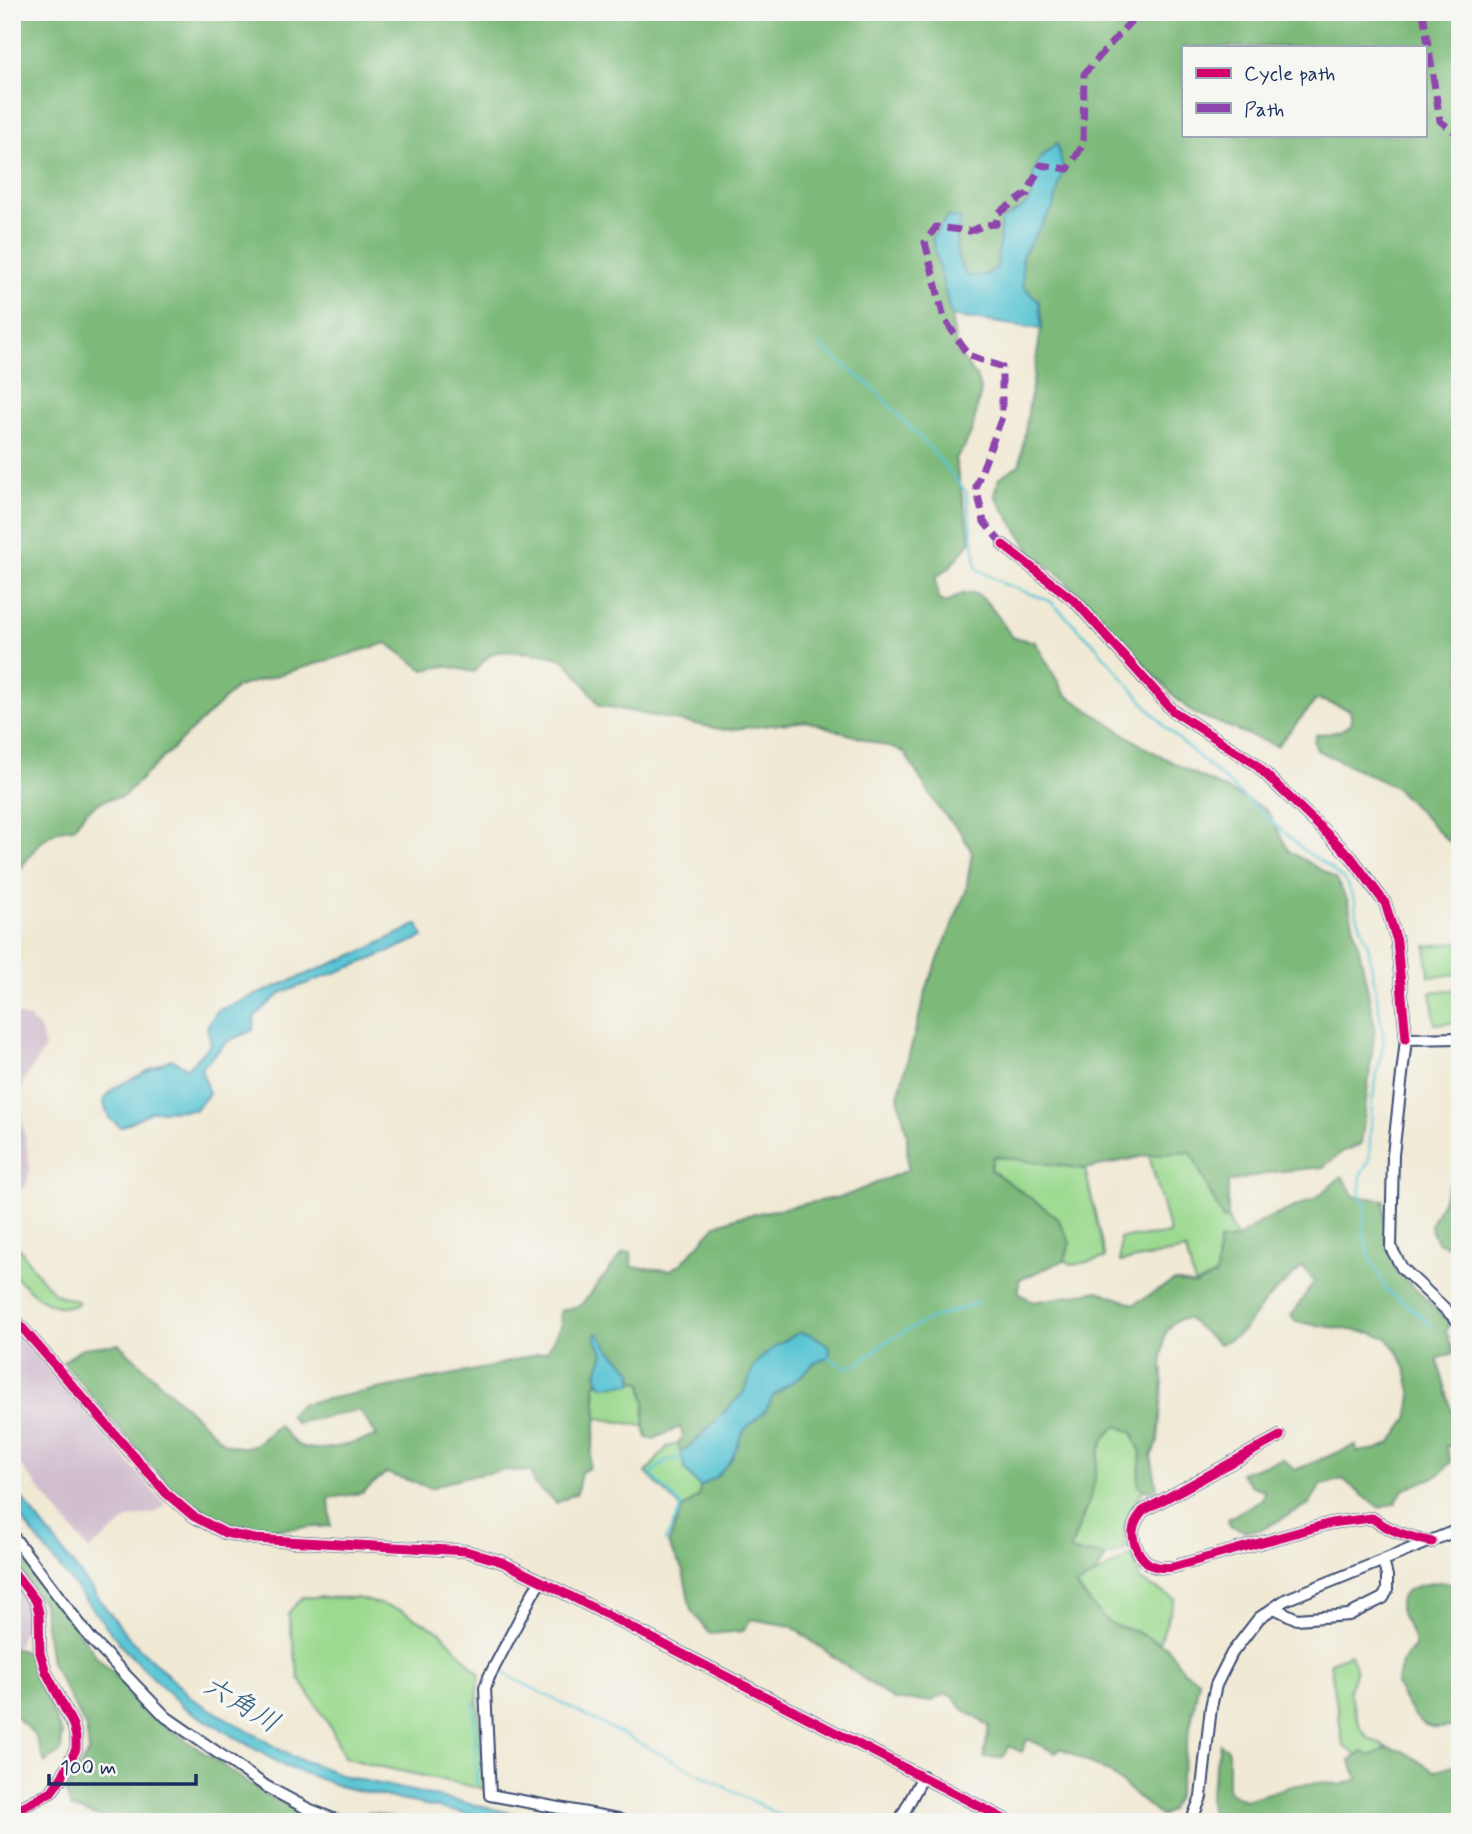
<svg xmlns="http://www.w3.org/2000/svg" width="1472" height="1834" viewBox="0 0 1472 1834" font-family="Mynerve,'Klee One',sans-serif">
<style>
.industrial{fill:#d0bdce}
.green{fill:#9cda90;stroke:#5c8477;stroke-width:2}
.forest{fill:#7dba7a;stroke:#4c746c;stroke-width:2;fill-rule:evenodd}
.water{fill:#5ac5d4;stroke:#3a7a99;stroke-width:2}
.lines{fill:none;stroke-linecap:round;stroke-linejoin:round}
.stream{stroke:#5ac5d4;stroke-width:2.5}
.minor-casing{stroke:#3b4b70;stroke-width:14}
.minor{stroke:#fff;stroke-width:10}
.quiet{stroke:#8e44ad;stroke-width:7;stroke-dasharray:14 7;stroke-linecap:butt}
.cycleway-casing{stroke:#f6f6f2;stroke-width:13}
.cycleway{stroke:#d6006c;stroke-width:9}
.labels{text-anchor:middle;stroke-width:7;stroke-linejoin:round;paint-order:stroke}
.water-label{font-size:28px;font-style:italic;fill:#2e5c81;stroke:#f6f6f2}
</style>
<rect width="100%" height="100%" fill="#f6f6f2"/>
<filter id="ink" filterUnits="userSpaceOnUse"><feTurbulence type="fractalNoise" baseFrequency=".0143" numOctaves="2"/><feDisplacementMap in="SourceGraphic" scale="14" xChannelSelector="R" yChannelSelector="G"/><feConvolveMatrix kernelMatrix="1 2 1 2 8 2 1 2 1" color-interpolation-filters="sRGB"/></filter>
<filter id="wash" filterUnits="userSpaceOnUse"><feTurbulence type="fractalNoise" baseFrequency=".00686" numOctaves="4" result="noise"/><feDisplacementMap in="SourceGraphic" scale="28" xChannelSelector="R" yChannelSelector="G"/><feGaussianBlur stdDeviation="1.57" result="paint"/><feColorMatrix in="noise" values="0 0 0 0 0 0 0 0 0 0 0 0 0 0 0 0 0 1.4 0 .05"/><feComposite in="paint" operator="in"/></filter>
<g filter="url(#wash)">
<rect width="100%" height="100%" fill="#f0e9d4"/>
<!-- industrial -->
<g class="industrial">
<path d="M12,1013L28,1018L40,1028L45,1048L23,1081L19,1100L30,1168L26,1186L12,1192Z"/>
<path d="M12,1326L165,1505L155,1513L129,1518L89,1550L21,1466L12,1451Z"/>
<path d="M12,1578L30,1604L31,1618L15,1648L12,1649Z"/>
</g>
<!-- green -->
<g class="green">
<path d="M1460,942V974L1429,977L1426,946Z"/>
<path d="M1460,989V1022L1435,1024L1431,992Z"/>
<path d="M1191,1152L1223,1219L1228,1218L1236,1239L1219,1241L1216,1275L1195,1285L1186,1250L1120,1262V1238L1170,1234L1149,1155Z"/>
<path d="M994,1156L1085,1169L1105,1258L1073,1265L1065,1260L1070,1242L990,1169Z"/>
<path d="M12,1239C23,1252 44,1287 58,1295C64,1298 72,1298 79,1302L76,1305C49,1313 29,1291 12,1273Z"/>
<path d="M598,1380L600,1384H632L634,1381L642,1382L645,1403L644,1426L597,1418L595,1386Z"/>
<path d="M1118,1426L1132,1432L1141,1453L1138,1483L1143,1490C1130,1511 1118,1523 1127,1549L1106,1557C1094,1550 1081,1557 1070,1550C1077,1531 1086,1511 1092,1492C1099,1470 1093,1440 1118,1426Z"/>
<path d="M678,1444L685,1470L700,1487L699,1496L682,1509L646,1473L667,1447Z"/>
<path d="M1132,1555L1140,1580L1175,1599L1159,1643L1130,1629L1115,1626L1102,1617L1076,1586Z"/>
<path d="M303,1597L357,1598L401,1610L441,1632L480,1675L477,1689L484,1789L368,1764L344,1757L332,1730L299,1678L288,1613Z"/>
<path d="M1351,1654L1356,1669L1349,1691L1360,1727L1368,1738L1388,1748L1370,1756L1363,1752L1357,1756L1343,1744L1330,1662Z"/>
<path d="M368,1812L418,1822H354Z"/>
</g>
<!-- forest -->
<g class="forest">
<path d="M12,12H1460V849L1456,842L1448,841L1395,787L1317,750L1314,742L1316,735L1340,731L1352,723L1350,710L1317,699L1277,746L1193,713L1178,700L1060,575L1032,553L995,496L999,478L1020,464L1042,323L1039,302L1023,286L1022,256L1054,206L1057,143C1039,157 1034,163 1032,185C1032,189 1033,193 1032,197C1029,207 1009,214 1001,221L998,268C987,276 979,278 966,275C953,255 955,242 960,220L932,238L951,316L957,352L976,376L981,391L972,430L965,446L955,459L971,541L949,568L936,577V584L939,600L946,603C953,599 964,591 972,593C987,595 1003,625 1012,637L1035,642L1065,694L1144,747L1191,772L1266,809L1289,851L1336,879L1348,902L1362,962L1375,1027L1361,1144L1342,1152L1323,1167L1273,1172L1228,1182V1218L1223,1220L1191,1152L1149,1155L1085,1169L994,1156L990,1169L1057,1217L1070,1242L1065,1260L1019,1280V1293L1033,1302L1098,1291L1134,1304L1174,1281L1195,1285L1216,1275L1219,1241L1236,1239L1262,1221L1316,1198L1342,1176L1354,1196L1384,1200V1235L1396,1271L1450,1322L1446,1331L1454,1353L1437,1359L1460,1439V1447L1446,1446L1451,1462L1439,1475L1403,1490L1396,1501V1503L1380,1508L1362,1495L1343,1479L1321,1485L1309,1504L1261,1530L1245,1531L1229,1526L1228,1519L1262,1499L1264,1491L1251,1485L1240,1473L1283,1459L1295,1470L1356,1445L1357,1452L1378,1449L1391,1443L1408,1419L1412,1396L1407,1373L1398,1351L1387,1338L1372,1333L1296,1322L1291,1316L1314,1282L1303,1266C1291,1278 1278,1288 1266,1301C1248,1321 1247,1335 1218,1344L1188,1319H1181L1174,1322L1165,1334L1162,1357L1163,1381L1158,1442L1151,1456L1157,1487L1151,1491L1143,1490L1138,1484L1141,1453L1132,1432L1118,1426C1093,1440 1099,1470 1092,1492C1086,1511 1077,1530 1070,1550C1081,1557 1094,1550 1106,1557L1096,1574L1076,1586L1102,1617L1115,1626L1130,1629L1166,1646L1185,1672L1199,1680L1177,1797L1170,1811L1160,1816L1110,1773L1060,1748L1056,1753L1027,1739L1022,1752L1008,1746L1003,1758L984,1757L989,1726L963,1709L952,1696L945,1694L931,1701L893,1700L791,1626L751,1619L743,1631L710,1634L691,1610L683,1571L668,1544L682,1509L699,1496L700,1487L717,1476L731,1460L744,1430L766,1410L774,1395L803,1374L814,1363L829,1356L755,1366L743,1395L737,1399L695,1442L681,1452L678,1444L683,1435L680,1427L654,1439L647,1438L644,1426L645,1403L642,1382L634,1381L633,1372L610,1349L598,1334L596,1340L604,1354L597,1373L598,1380L595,1386L597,1418L589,1468L581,1472L577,1493L556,1503L533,1483L532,1472L505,1470L459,1478L431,1488L386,1473L362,1493L329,1498L331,1526L259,1530L220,1521L171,1488L63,1362L82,1348L119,1344L224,1443C253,1454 257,1443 278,1425C284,1431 291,1441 298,1445C320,1456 355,1442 377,1436L359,1410L296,1423L289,1415L301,1404L486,1368L547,1351L561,1325L560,1311L581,1305L623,1253L631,1252L632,1267L670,1270L682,1263L716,1225L738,1217L845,1196L908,1170L907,1134L898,1096L928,984L966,891L972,852L960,831L939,809L904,752L808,721L725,730L599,705C591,694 572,663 560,658C551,654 503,649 494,653C486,656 480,666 474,672L445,666L424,670L387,643L237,687L122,797C100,798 85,809 74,828C44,827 25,861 12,883ZM1183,47H1425V135H1183Z"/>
<path d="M1460,1163V1246L1444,1245L1437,1242L1432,1232L1431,1224Z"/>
<path d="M12,1542L98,1658L167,1727L267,1796L324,1822H115L71,1808L66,1792L89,1751L86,1727L51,1663L43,1603L12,1557Z"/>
<path d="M1440,1582L1460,1586V1724C1421,1738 1412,1714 1396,1685C1400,1670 1402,1657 1414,1647C1416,1635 1407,1627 1402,1616C1392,1587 1420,1585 1440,1582Z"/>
<path d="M15,1648L29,1654L44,1693L62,1734L61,1751L45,1763L35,1735L12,1713V1649Z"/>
<path d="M1220,1744L1228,1749V1792L1245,1800L1295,1785L1328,1782L1340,1785L1358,1779L1350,1761L1363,1752L1370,1756L1388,1748L1403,1751L1434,1771L1460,1763V1822H1211L1209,1798Z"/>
</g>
<!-- water -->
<g class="water">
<path d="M1057,143L1063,169L1054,206L1022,256L1023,286L1039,302L1042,329L951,316L932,238L948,216L961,219C955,242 953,255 966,275C979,278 987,276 997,268L1001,221C1010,214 1029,207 1032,197C1033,193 1032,189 1032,185C1034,161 1040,158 1057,143Z"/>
<path d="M418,924L423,937L372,959L281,993L255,1016L253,1030L228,1041L201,1068L209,1094L195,1110L152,1111L121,1127L109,1118L103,1101L114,1088L171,1059L187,1068L211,1044L207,1027L217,1011L370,948Z"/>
<path d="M598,1333L610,1349L633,1372L632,1384L603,1386C592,1376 600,1366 604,1354L596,1340V1334Z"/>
<path d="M798,1333C812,1333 821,1339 830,1349L829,1357L814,1363L803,1374L774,1395L766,1410L744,1430L731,1460L717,1476L700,1487L685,1470L681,1452L695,1442L737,1399C749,1391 748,1375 756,1364C767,1350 782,1342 798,1333Z"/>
<path d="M12,1485L129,1638L193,1699L291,1756L348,1777L553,1822H503L342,1787L284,1766L183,1707L125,1650L12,1507Z"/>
</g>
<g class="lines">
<!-- stream -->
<g class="stream">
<path d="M819,345L872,387L930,448L966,492L977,569L1002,583L1050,601L1093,643L1165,727L1305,851L1328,866L1345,881L1355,901L1356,912L1368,945L1384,1039L1372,1101L1369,1161L1361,1174L1360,1193L1366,1207L1363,1233L1370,1257L1387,1291L1409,1306L1431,1325"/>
<path d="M829,1357L843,1367L858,1364L890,1339L935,1317L978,1303"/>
<path d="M665,1542L682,1506L650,1474L667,1460L682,1458"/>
<path d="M501,1672L793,1822"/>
<path d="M474,1702L477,1785"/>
</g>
</g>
</g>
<g filter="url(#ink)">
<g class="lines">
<!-- minor casing -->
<g class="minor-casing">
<g id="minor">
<path d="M1003,545L1076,602L1173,711L1254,763L1351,857L1385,903L1397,941L1406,1039"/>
<path d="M1460,1038L1406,1039L1393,1155L1391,1248L1402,1268L1460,1323"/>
<path d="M12,1316L166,1493L193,1516L225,1533L255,1539L286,1541L466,1551L502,1562L541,1581L1010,1822"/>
<path d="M1280,1436L1143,1511C1138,1517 1134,1523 1133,1531C1132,1543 1140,1559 1151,1565C1158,1568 1166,1568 1173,1567L1331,1523L1372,1518C1390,1531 1409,1537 1432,1542"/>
<path d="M12,1535L91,1639L166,1717L267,1787L308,1809L341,1822"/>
<path d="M12,1570L36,1601L39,1613L40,1653L46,1672L73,1725L76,1737V1749L62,1777L51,1792L12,1812"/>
<path d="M541,1581L533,1593L489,1677L485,1688L490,1795L618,1819L625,1822"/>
<path d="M1274,1608L1297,1619L1349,1615L1383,1598L1387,1591V1576L1383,1561"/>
<path d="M899,1822L923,1776"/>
<path d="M1191,1822L1201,1797L1211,1707L1216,1685L1232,1653L1259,1618L1285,1600L1460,1529"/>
</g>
</g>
<!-- minor -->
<use href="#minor" class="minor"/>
<!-- quiet -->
<g class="quiet">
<path d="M1423,12L1440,121L1460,136"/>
<path d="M1003,545L984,522L976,486L1002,417V367L968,355L944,318L925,242L936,227L970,231L986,225L996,224L998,213L1027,194L1041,165L1068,169L1083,145L1084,74L1139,12"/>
</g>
<!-- cycleway casing -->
<g class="cycleway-casing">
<g id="cycleway">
<path d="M1003,545L1076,602L1173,711L1254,763L1351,857L1385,903L1397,941L1406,1039"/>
<path d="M12,1316L166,1493L193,1516L225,1533L255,1539L286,1541L466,1551L502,1562L541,1581L1010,1822"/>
<path d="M1280,1436L1143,1511C1138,1517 1134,1523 1133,1531C1132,1543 1140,1559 1151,1565C1158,1568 1166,1568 1173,1567L1331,1523L1372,1518C1390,1531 1409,1537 1432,1542"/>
<path d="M12,1570L36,1601L39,1613L40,1653L46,1672L73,1725L76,1737V1749L62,1777L51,1792L12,1812"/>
</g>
</g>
<!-- cycleway -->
<use href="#cycleway" class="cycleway"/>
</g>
</g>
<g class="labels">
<!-- water labels -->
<g class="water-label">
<text transform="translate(242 1703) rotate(31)" y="10">六角川</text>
</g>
</g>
<!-- margin -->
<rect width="1472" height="1834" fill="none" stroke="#f6f6f2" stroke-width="42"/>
<!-- legend -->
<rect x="1182" y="46" width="245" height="91" fill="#f6f6f2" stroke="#9ea6b7" stroke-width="2"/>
<rect x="1196" y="68" width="35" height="10" fill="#d6006c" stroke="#9ea6b7" stroke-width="2"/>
<text x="1244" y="80" font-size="21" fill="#1b2f5e">Cycle path</text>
<rect x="1196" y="103" width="35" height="10" fill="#8e44ad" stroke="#9ea6b7" stroke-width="2"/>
<text x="1244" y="116" font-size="21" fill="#1b2f5e">Path</text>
<!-- scale -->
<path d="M49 1774v10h147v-10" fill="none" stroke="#1b2f5e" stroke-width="3.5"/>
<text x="60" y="1774" font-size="21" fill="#1b2f5e" stroke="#f6f6f2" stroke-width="5" paint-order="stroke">100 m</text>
</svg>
